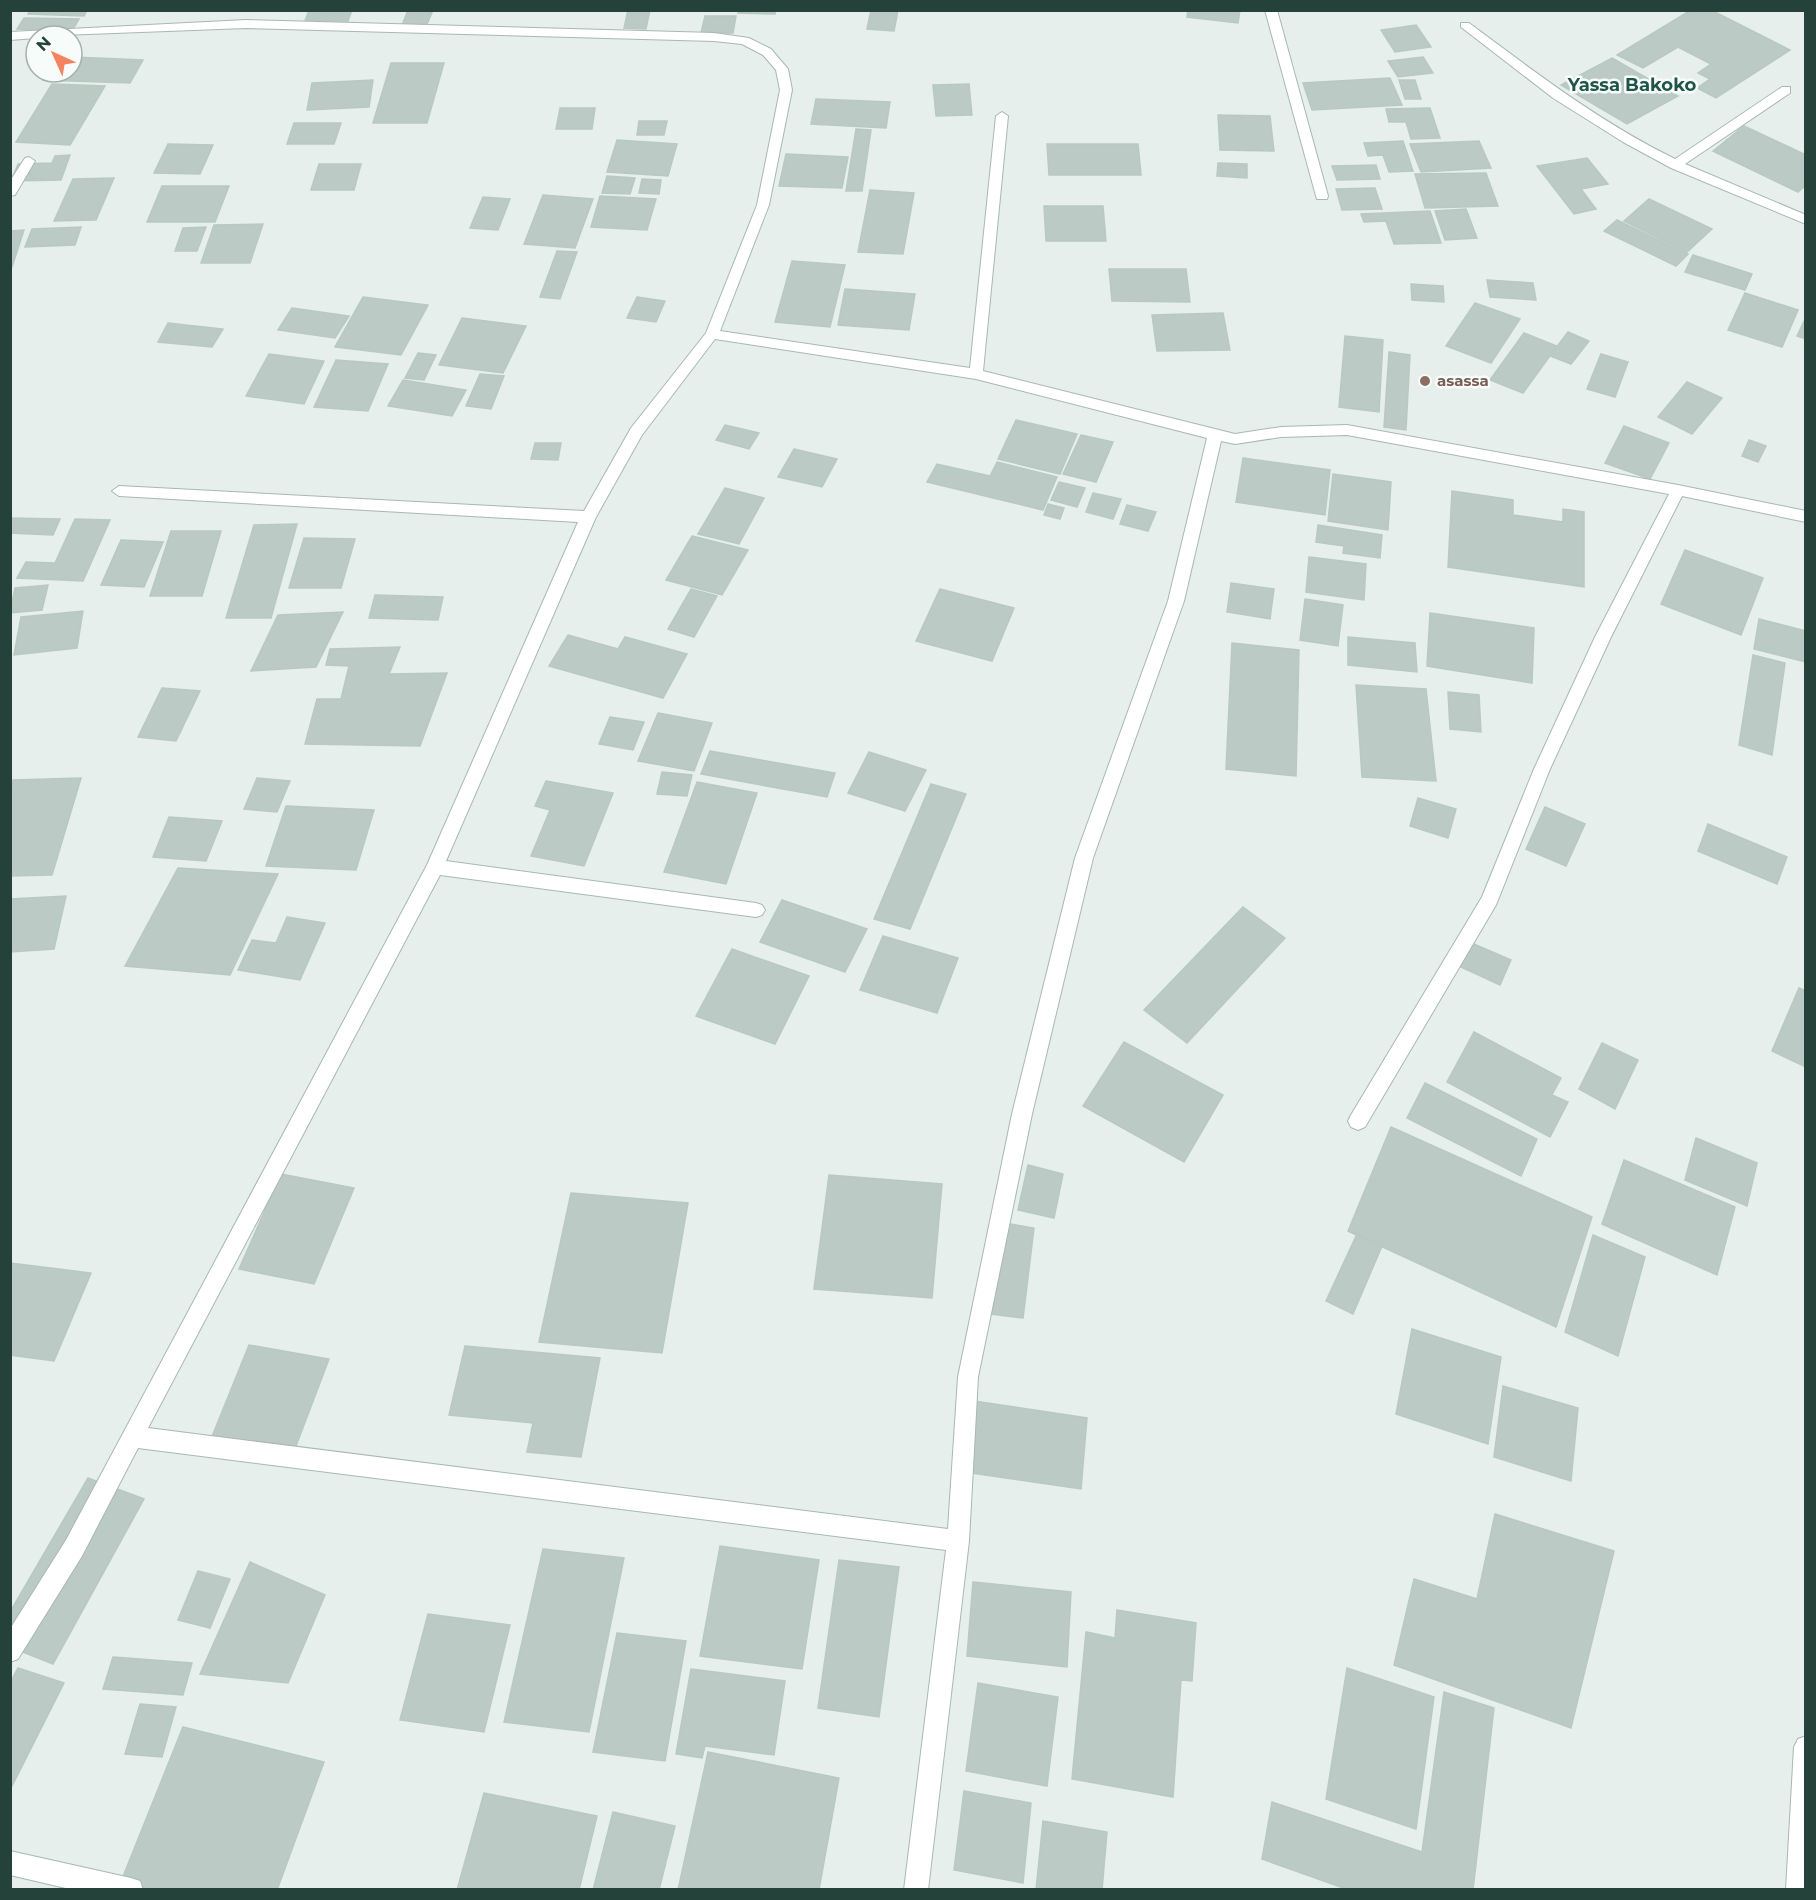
<svg xmlns="http://www.w3.org/2000/svg" width="1816" height="1900" viewBox="0 0 1816 1900" font-family="Montserrat,sans-serif">
<style>
.building{fill:#bbcac4;stroke:#b8c9c2;stroke-width:1.5}
.lines{fill:none;stroke-linecap:round;stroke-linejoin:round}
.minor-casing{stroke:#a8b8b2;stroke-width:2}
.minor{fill:#fff;fill-rule:evenodd}
.education-dot{fill:#8d6e63;stroke:#f7fbf9;stroke-width:2}
.labels{text-anchor:middle;stroke-width:5;stroke-linejoin:round;paint-order:stroke}
.far-education-label{font-size:15px;font-weight:bold;fill:#785e54;stroke:#f7fbf9;text-anchor:start}
.far-quarter-label{font-size:18px;font-weight:bold;fill:#1f5548;stroke:#f7fbf9}
</style>
<rect width="100%" height="100%" fill="#e6efeb"/>
<!-- building -->
<g class="building">
<path d="M30,10H87L84,16L28,14Z"/>
<path d="M309,10H352L348,21H305Z"/>
<path d="M408,10H433L425,29L401,28Z"/>
<path d="M628,10H650L646,29L624,28Z"/>
<path d="M739,10H776L775,14L738,13Z"/>
<path d="M871,10H898L894,31L867,29Z"/>
<path d="M1188,10H1240L1238,23L1187,17Z"/>
<path d="M1691,10H1711L1790,50L1716,98L1697,88L1710,79L1698,73L1711,64L1678,47L1643,68L1617,55Z"/>
<path d="M705,16H736L733,33H701Z"/>
<path d="M24,18L79,19L72,31L17,29Z"/>
<path d="M1416,25L1431,47L1395,52L1381,30Z"/>
<path d="M72,57L143,60L130,83L43,80L47,72H72Z"/>
<path d="M1423,57L1433,73L1398,77L1388,61Z"/>
<path d="M1612,58L1678,96L1627,124L1561,85Z"/>
<path d="M391,63H444L427,123H373Z"/>
<path d="M1390,78L1402,105L1312,110L1303,83Z"/>
<path d="M373,80L369,107L307,110L312,83Z"/>
<path d="M1399,80H1415L1421,99H1405Z"/>
<path d="M52,84L105,86L70,145L16,142Z"/>
<path d="M969,84L972,115L936,116L933,85Z"/>
<path d="M816,99L890,102L886,128L811,124Z"/>
<path d="M560,108H595L592,129H556Z"/>
<path d="M1430,108L1440,138L1411,139L1406,122H1389L1386,109Z"/>
<path d="M1218,115L1270,116L1274,151L1220,150Z"/>
<path d="M639,121H667L664,135H637Z"/>
<path d="M294,123H341L334,144H287Z"/>
<path d="M1744,126L1806,155V185L1798,192L1713,151Z"/>
<path d="M856,129L871,130L862,191H846Z"/>
<path d="M617,140L677,144L668,176L607,172Z"/>
<path d="M1403,141L1413,171L1389,172L1383,155L1368,156L1364,143Z"/>
<path d="M1479,141L1491,168L1421,172L1410,144Z"/>
<path d="M168,144L213,145L200,174L154,173Z"/>
<path d="M1047,144H1138L1141,175H1049Z"/>
<path d="M786,154L848,157L842,188L779,186Z"/>
<path d="M70,155L61,180L11,181L18,164L52,163L55,156Z"/>
<path d="M1587,158L1608,184L1581,189L1596,209L1574,214L1537,166Z"/>
<path d="M1218,163L1247,164V178L1217,176Z"/>
<path d="M319,164H361L354,190H311Z"/>
<path d="M1376,165L1380,179L1337,180L1332,166Z"/>
<path d="M1486,173L1498,206L1425,208L1415,174Z"/>
<path d="M607,176L635,178L630,194L602,193Z"/>
<path d="M114,178L96,220L54,221L73,179Z"/>
<path d="M642,179L661,180L659,194L639,193Z"/>
<path d="M162,186H229L215,222H147Z"/>
<path d="M1375,188L1382,209L1342,210L1336,189Z"/>
<path d="M870,190L914,193L903,254L858,252Z"/>
<path d="M543,195L593,199L575,248L524,244Z"/>
<path d="M600,196L656,199L647,230L591,227Z"/>
<path d="M483,197L510,199L498,230L470,228Z"/>
<path d="M1649,199L1712,229L1687,252L1624,221Z"/>
<path d="M1044,206H1103L1106,241H1046Z"/>
<path d="M1466,209L1477,238L1445,240L1435,211Z"/>
<path d="M1430,211L1441,243L1394,244L1386,221L1364,222L1361,214Z"/>
<path d="M1617,220L1688,254L1676,266L1604,231Z"/>
<path d="M263,224L250,263H201L214,225Z"/>
<path d="M81,227L75,245L25,247L32,229Z"/>
<path d="M206,227L197,251H175L183,228Z"/>
<path d="M24,230L12,267L10,268V231Z"/>
<path d="M557,251L577,252L560,299L540,297Z"/>
<path d="M1693,255L1752,274L1745,290L1685,272Z"/>
<path d="M792,261L845,265L830,327L775,322Z"/>
<path d="M1109,269H1186L1190,302L1112,301Z"/>
<path d="M1487,280L1533,283L1536,300L1490,297Z"/>
<path d="M1411,284L1443,286L1444,302L1412,300Z"/>
<path d="M845,289L915,294L909,330L838,325Z"/>
<path d="M1745,293L1798,310L1782,347L1728,330Z"/>
<path d="M363,297L428,305L401,355L335,347Z"/>
<path d="M637,297L665,301L656,322L627,318Z"/>
<path d="M1475,303L1520,319L1491,363L1446,346Z"/>
<path d="M292,308L349,316L335,338L278,330Z"/>
<path d="M1223,313L1230,350L1157,351L1152,315Z"/>
<path d="M1806,317V339L1797,336Z"/>
<path d="M462,318L526,326L503,373L439,365Z"/>
<path d="M168,323L223,329L212,347L158,342Z"/>
<path d="M1568,332L1589,341L1571,364L1550,356Z"/>
<path d="M1524,333L1557,346L1523,393L1490,380Z"/>
<path d="M1345,336L1383,340L1379,412L1339,407Z"/>
<path d="M1389,352L1410,355L1406,430L1384,427Z"/>
<path d="M418,353L436,355L424,380L405,378Z"/>
<path d="M269,354L324,361L304,404L246,396Z"/>
<path d="M1601,354L1628,362L1615,397L1587,389Z"/>
<path d="M336,360L388,364L368,411L314,407Z"/>
<path d="M480,374L504,376L491,409L466,406Z"/>
<path d="M403,380L466,390L452,416L388,406Z"/>
<path d="M1687,382L1722,398L1692,434L1658,417Z"/>
<path d="M1016,420L1077,434L1060,474L998,459Z"/>
<path d="M725,425L759,433L749,449L716,440Z"/>
<path d="M1624,426L1669,443L1650,479L1605,463Z"/>
<path d="M1081,435L1113,442L1096,482L1063,474Z"/>
<path d="M1749,440L1766,446L1758,462L1742,456Z"/>
<path d="M535,443H561L558,460L531,459Z"/>
<path d="M794,449L837,459L822,487L778,477Z"/>
<path d="M1243,458L1330,470L1325,515L1236,502Z"/>
<path d="M997,462L1057,477L1043,510L927,482L937,464L990,476Z"/>
<path d="M1333,474L1391,482L1388,530L1328,521Z"/>
<path d="M1059,482L1085,488L1077,507L1051,500Z"/>
<path d="M725,488L764,498L739,544L698,534Z"/>
<path d="M1452,491L1513,500V515L1563,522V509L1584,512V587L1448,567Z"/>
<path d="M1093,493L1121,499L1113,519L1086,512Z"/>
<path d="M1048,504L1064,508L1060,519L1044,515Z"/>
<path d="M1127,505L1156,512L1148,531L1120,524Z"/>
<path d="M10,518L60,519L53,535L10,533Z"/>
<path d="M75,519L110,520L83,581L17,578L26,562L55,563Z"/>
<path d="M297,524L271,618H226L254,525Z"/>
<path d="M1318,525L1382,535L1380,558L1343,553L1344,546L1316,542Z"/>
<path d="M171,531H221L202,596H150Z"/>
<path d="M692,536L748,550L722,595L666,580Z"/>
<path d="M304,538L355,539L341,588H289Z"/>
<path d="M121,540L163,542L144,587L101,585Z"/>
<path d="M1685,550L1763,578L1741,635L1661,604Z"/>
<path d="M1309,557L1366,564L1364,600L1306,592Z"/>
<path d="M1231,583L1274,589L1270,619L1227,612Z"/>
<path d="M48,585L42,610L10,613L15,588Z"/>
<path d="M691,589L717,596L694,637L668,629Z"/>
<path d="M940,589L1014,608L992,661L916,641Z"/>
<path d="M375,595L443,597L438,620L369,618Z"/>
<path d="M1305,599L1343,605L1338,646L1300,640Z"/>
<path d="M83,611L77,648L14,655L21,617Z"/>
<path d="M343,612L316,667L251,671L278,615Z"/>
<path d="M1430,613L1534,628L1532,683L1427,666Z"/>
<path d="M1759,619L1806,631V662L1754,649Z"/>
<path d="M568,635L618,649L625,637L687,654L663,698L549,666Z"/>
<path d="M1348,637L1415,643L1417,672L1348,665Z"/>
<path d="M1232,643L1299,650L1296,776L1226,769Z"/>
<path d="M400,647L389,674L447,673L420,746L305,744L317,699H341L349,666L326,665L330,649Z"/>
<path d="M1753,655L1785,663L1772,755L1739,745Z"/>
<path d="M1356,685L1426,689L1436,781L1362,777Z"/>
<path d="M162,688L200,691L176,741L138,737Z"/>
<path d="M1448,692L1479,695L1481,732L1450,729Z"/>
<path d="M658,713L712,723L694,771L638,761Z"/>
<path d="M610,717L644,722L633,750L599,744Z"/>
<path d="M710,751L835,773L827,797L701,774Z"/>
<path d="M869,752L926,770L905,811L848,793Z"/>
<path d="M662,772L692,775L687,796L657,794Z"/>
<path d="M81,778L52,875L10,876V787L13,780Z"/>
<path d="M257,778L290,781L277,812L244,809Z"/>
<path d="M546,781L613,793L584,866L531,856L550,810L535,806Z"/>
<path d="M697,782L757,793L726,884L664,872Z"/>
<path d="M931,784L966,794L910,929L874,919Z"/>
<path d="M1418,798L1456,809L1448,838L1410,826Z"/>
<path d="M286,806L374,810L356,870L266,866Z"/>
<path d="M1545,807L1585,824L1566,866L1526,849Z"/>
<path d="M169,817L222,821L206,861L153,857Z"/>
<path d="M1708,824L1787,857L1777,884L1698,851Z"/>
<path d="M178,868L278,874L230,975L125,966Z"/>
<path d="M66,896L54,949L10,952V899Z"/>
<path d="M782,900L867,929L845,972L760,942Z"/>
<path d="M1243,907L1285,938L1187,1043L1144,1010Z"/>
<path d="M287,917L325,923L300,980L238,970L252,940L276,943Z"/>
<path d="M883,936L958,958L937,1013L860,990Z"/>
<path d="M1469,942L1511,960L1500,985L1459,966Z"/>
<path d="M732,949L809,976L775,1044L696,1016Z"/>
<path d="M1799,988L1806,991V1067L1772,1051Z"/>
<path d="M1474,1032L1561,1078L1552,1095L1568,1102L1550,1137L1447,1082Z"/>
<path d="M1124,1042L1223,1095L1184,1162L1083,1106Z"/>
<path d="M1602,1043L1638,1060L1615,1109L1579,1089Z"/>
<path d="M1425,1083L1537,1139L1521,1176L1407,1118Z"/>
<path d="M1391,1127L1592,1217L1556,1327L1348,1231Z"/>
<path d="M1696,1138L1757,1163L1747,1206L1685,1180Z"/>
<path d="M1624,1160L1735,1207L1717,1275L1602,1224Z"/>
<path d="M1028,1165L1063,1174L1054,1218L1018,1210Z"/>
<path d="M281,1174L354,1188L314,1284L239,1269Z"/>
<path d="M829,1175L942,1184L932,1298L814,1289Z"/>
<path d="M571,1193L688,1203L662,1353L539,1342Z"/>
<path d="M1004,1223L1034,1228L1023,1318L991,1314Z"/>
<path d="M1357,1234L1382,1246L1353,1314L1326,1301Z"/>
<path d="M1593,1235L1645,1257L1618,1356L1565,1332Z"/>
<path d="M10,1263L91,1273L54,1361L10,1355Z"/>
<path d="M1412,1329L1501,1357L1488,1444L1396,1414Z"/>
<path d="M249,1345L329,1359L293,1454L211,1439Z"/>
<path d="M465,1346L600,1358L581,1457L527,1452L533,1423L449,1415Z"/>
<path d="M1503,1386L1578,1408L1571,1481L1494,1457Z"/>
<path d="M974,1401L1087,1418L1081,1489L965,1472Z"/>
<path d="M88,1478L144,1499L53,1664L10,1647V1612Z"/>
<path d="M1495,1514L1614,1551L1571,1728L1394,1665L1414,1579L1477,1599Z"/>
<path d="M720,1546L819,1560L802,1669L700,1656Z"/>
<path d="M543,1549L624,1558L589,1732L504,1722Z"/>
<path d="M839,1560L899,1567L879,1717L818,1708Z"/>
<path d="M250,1562L325,1595L288,1683L200,1674Z"/>
<path d="M198,1571L230,1579L210,1628L178,1620Z"/>
<path d="M973,1582L1071,1592L1067,1667L967,1656Z"/>
<path d="M1117,1610L1196,1623L1192,1681L1181,1680L1173,1797L1072,1779L1086,1632L1115,1638Z"/>
<path d="M428,1614L510,1625L484,1732L400,1720Z"/>
<path d="M617,1633L686,1641L665,1761L593,1752Z"/>
<path d="M113,1657L192,1663L183,1695L103,1689Z"/>
<path d="M18,1668L64,1683L10,1790V1683Z"/>
<path d="M1347,1668L1434,1697L1416,1829L1326,1799Z"/>
<path d="M691,1669L785,1681L774,1755L705,1746L702,1758L676,1754Z"/>
<path d="M978,1683L1058,1697L1047,1786L966,1771Z"/>
<path d="M1444,1692L1494,1708L1473,1890H1349L1262,1859L1272,1802L1422,1852Z"/>
<path d="M140,1704L176,1707L162,1757L125,1754Z"/>
<path d="M183,1727L324,1762L277,1890H142L120,1884Z"/>
<path d="M708,1752L839,1778L819,1890H678Z"/>
<path d="M964,1791L1031,1803L1023,1883L954,1870Z"/>
<path d="M484,1793L597,1816L579,1890H457Z"/>
<path d="M613,1812L675,1826L659,1890H593Z"/>
<path d="M1043,1821L1107,1832L1102,1890H1036Z"/>
</g>
<g class="lines">
<!-- minor casing -->
<g class="minor-casing">
<g id="minor">
<path d="M1265,10H1277L1328,196L1327,199H1317L1316,196Z"/>
<path d="M246,20L714,33L749,38L771,49L788,69L792,90L769,205L720,331L970,368L996,116L1002,112L1008,116L983,371L1235,434L1281,427L1347,425L1678,485L1806,511V522L1682,496L1611,637L1550,769L1496,905L1365,1127L1358,1130L1351,1127L1348,1121L1351,1115L1482,897L1534,769L1595,637L1669,494L1347,435L1281,437L1235,444L1221,441L1184,601L1093,858L1032,1114L978,1377L969,1541L928,1890H904L946,1550L138,1448L82,1556L18,1659L10,1662V1629L66,1540L427,865L578,522L119,496L112,491L119,486L584,511L631,428L706,333L757,205L780,90L776,70L763,55L742,44L714,41L246,28L36,36V38L10,40V32ZM715,339L976,379L1207,438L1168,601L1075,858L1012,1114L958,1377L948,1529L148,1428L440,875L756,917L762,915L765,910L762,905L756,903L446,861L596,517L642,435Z"/>
<path d="M1461,23H1469C1536,73 1600,122 1675,159L1782,87H1790V93L1685,164L1806,215V224L1671,168L1623,142L1553,98L1461,27Z"/>
<path d="M29,157L35,161L15,195L10,196V181L25,158Z"/>
<path d="M1806,1736V1890H1786L1794,1747L1798,1739Z"/>
<path d="M10,1851L131,1878L140,1881L143,1890H74L10,1875Z"/>
</g>
</g>
<!-- minor -->
<use href="#minor" class="minor"/>
</g>
<!-- markers -->
<circle class="education-dot" cx="1425" cy="381" r="6"/>
<g class="labels">
<!-- far-education labels -->
<g class="far-education-label">
<text x="1437" y="386">asassa</text>
</g>
<!-- far-quarter labels -->
<g class="far-quarter-label">
<text x="1632" y="91">Yassa Bakoko</text>
</g>
</g>
<!-- border -->
<rect width="1816" height="1900" fill="none" stroke="#24423a" stroke-width="24"/>
<!-- north arrow -->
<g transform="translate(54 54) rotate(315)"><circle r="28" fill="#f7fbf9" stroke="#a3b1ad" stroke-width="1.5"/>
<path d="M0-4.5L10 22L0 15L-10 22Z" fill="#f4845f"/>
<text y="-9" font-size="16" font-weight="bold" text-anchor="middle" fill="#24423a">N</text>
</g>
</svg>
